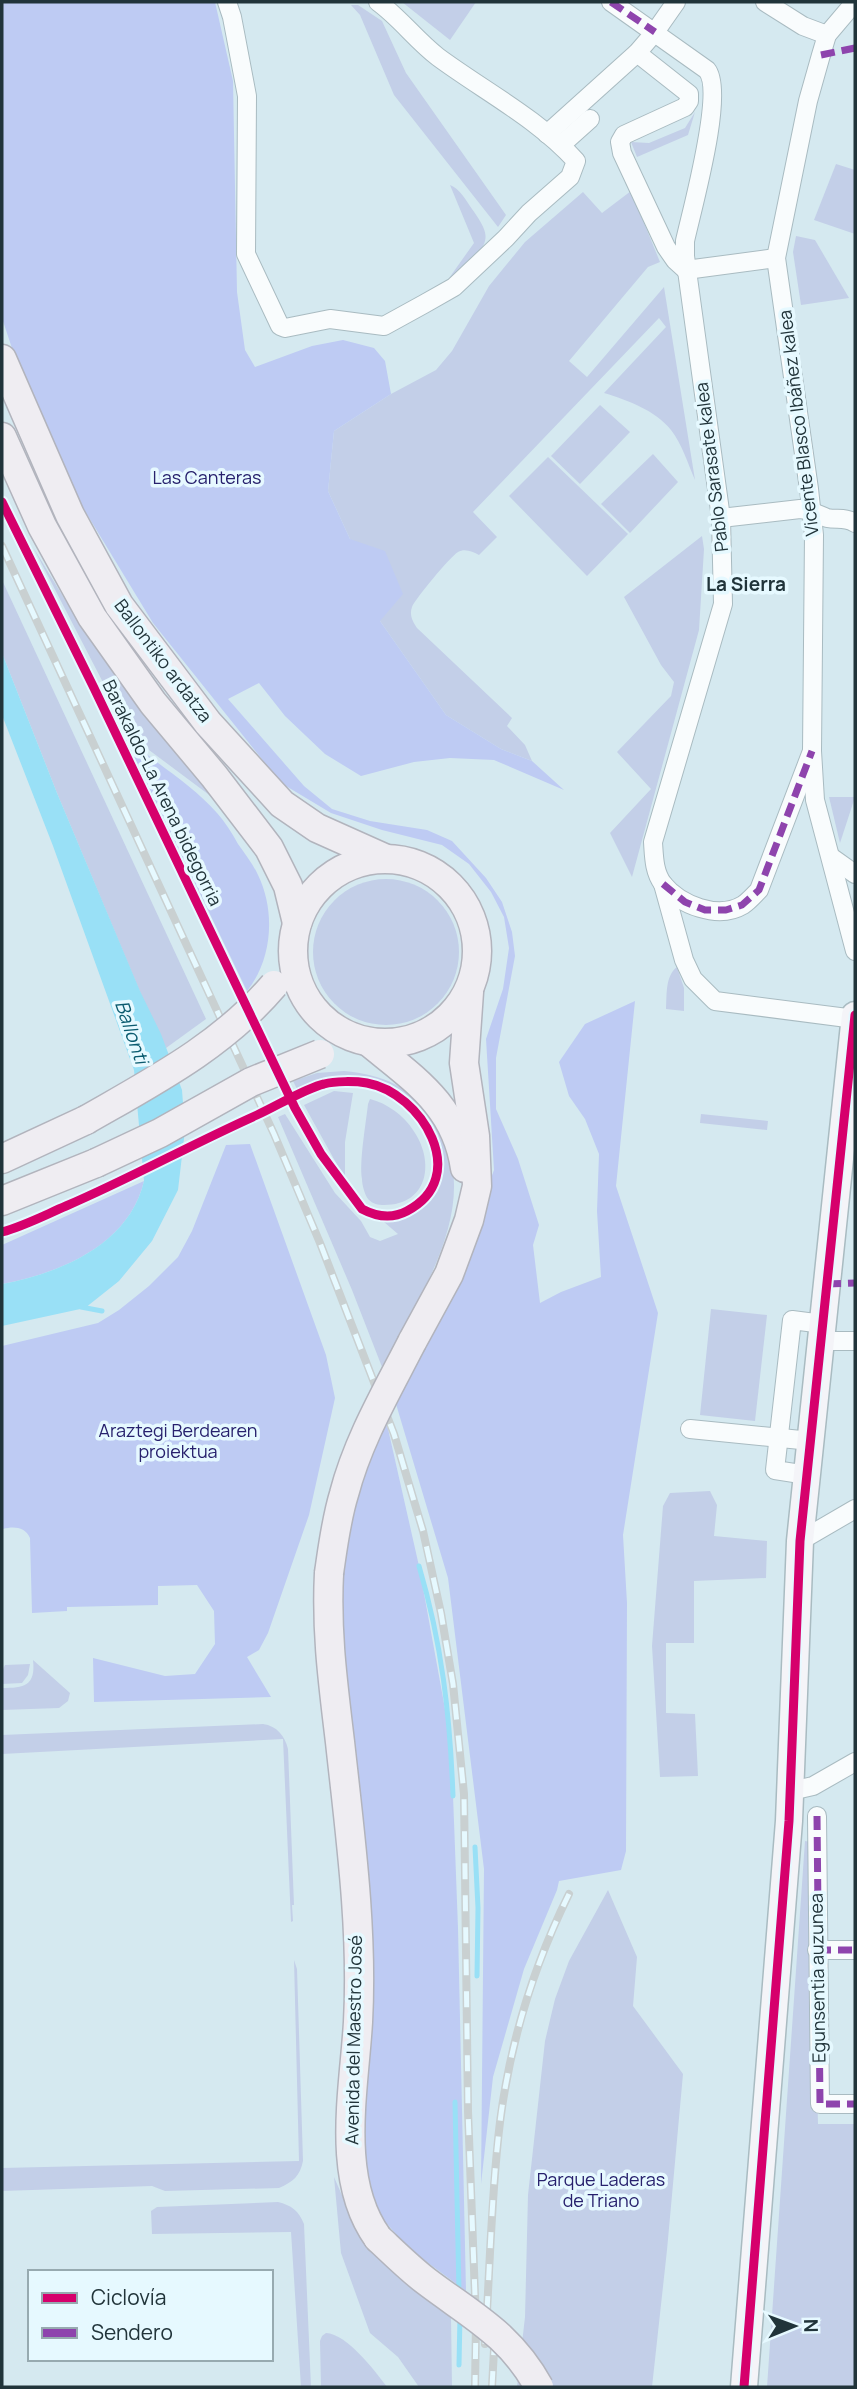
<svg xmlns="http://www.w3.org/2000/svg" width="857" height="2389" viewBox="0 0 857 2389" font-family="Manrope,sans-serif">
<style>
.green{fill:#c3cfe8}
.forest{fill:#becbf3}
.water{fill:#99e0f6}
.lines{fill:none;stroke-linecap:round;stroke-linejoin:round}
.stream{stroke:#99e0f6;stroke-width:5}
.street-casing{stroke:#a9bbc1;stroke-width:20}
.secondary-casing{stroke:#a9bbc1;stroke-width:29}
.primary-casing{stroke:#b2b4bd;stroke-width:31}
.street{stroke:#f9fcfd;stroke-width:18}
.secondary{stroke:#f4f4f8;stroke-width:26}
.primary{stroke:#efedf2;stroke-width:28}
.rail-casing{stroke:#c9d0d1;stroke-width:8}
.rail{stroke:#e6f9ff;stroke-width:5;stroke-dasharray:16;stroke-linecap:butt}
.primary-bridge-casing{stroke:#b2b4bd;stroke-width:31;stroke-linecap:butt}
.primary-bridge{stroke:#efedf2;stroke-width:28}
.quiet{stroke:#8e44ad;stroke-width:7;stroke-dasharray:14 7;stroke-linecap:butt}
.cycleway-casing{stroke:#e6f9ff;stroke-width:13}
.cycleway{stroke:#d6006c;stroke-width:9}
.labels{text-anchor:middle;stroke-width:7;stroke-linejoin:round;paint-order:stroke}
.street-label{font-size:18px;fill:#21343a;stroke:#e6f9ff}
.park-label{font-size:18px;fill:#27216d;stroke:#e6f9ff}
.neighbourhood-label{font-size:19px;font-weight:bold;fill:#21343a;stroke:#e6f9ff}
.water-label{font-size:19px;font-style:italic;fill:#0b5b6f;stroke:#e6f9ff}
</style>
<rect width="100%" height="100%" fill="#d5e9f0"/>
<!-- green -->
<g class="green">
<path d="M402,2H476L450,40Z"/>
<path d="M351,5H358L382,21L406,73L506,215L498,227L394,95L360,15Z"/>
<path d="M695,112L688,135L637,157L631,142L649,143L685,128Z"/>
<path d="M836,164L855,170V234L814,220Z"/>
<path d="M450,185C460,189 465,199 472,209C488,232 492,239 472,261C464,270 457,276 447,281L474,243Z"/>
<path d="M631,191L660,262L648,267L569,361L587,377L664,287L695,480C688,464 682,444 671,430C655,410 627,400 604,393L666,327L659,318L473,512L497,537L479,555C473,552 465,548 458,552C450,557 415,599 412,607C409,615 413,622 417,628L512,718L507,726L525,745L532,761L501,749L446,715L380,621L350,539L328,491L334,431L391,394L436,370L452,351L489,286L525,242L583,192L602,213Z"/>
<path d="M796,236L815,240L849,298L801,305L793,252Z"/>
<path d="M600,405L630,432L580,484L551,456Z"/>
<path d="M653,454L678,482L630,533L601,504Z"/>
<path d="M548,457L628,534L587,576L509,496Z"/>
<path d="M702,536L704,549L699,630L632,877L610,833L651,789L617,752L671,696L674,682L661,665L624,597Z"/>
<path d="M33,547L84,631L171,747L216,800L149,750L125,725Z"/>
<path d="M2,580L206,1019L166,1048L140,992L57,793L2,653Z"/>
<path d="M829,797H855L840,843Z"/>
<circle cx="386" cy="952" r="73"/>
<path d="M677,967L684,988V1011L666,1009C667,995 665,976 677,967Z"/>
<path d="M344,1071C383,1075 411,1086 434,1120C488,1200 420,1295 382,1367L352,1290L278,1117L285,1114L335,1193L361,1221L370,1237L380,1241L398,1234L384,1222C399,1223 412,1217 423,1207C467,1164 426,1097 376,1081C348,1073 322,1078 297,1089L293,1081L317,1073Z"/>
<path d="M334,1091L353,1093L345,1142V1179L304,1105Z"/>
<path d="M370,1099C387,1103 404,1116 413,1130C435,1161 429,1205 384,1205C378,1205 373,1204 369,1200C365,1196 362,1185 362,1179C359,1162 366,1123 368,1104Z"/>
<path d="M701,1114L768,1121L767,1130L700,1123Z"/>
<path d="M711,1309L767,1315L755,1421L700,1415Z"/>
<path d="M710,1491L717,1505L714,1536L767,1541L766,1578L694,1581V1643H666V1713L695,1714L698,1776L660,1777L652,1646L663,1506L670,1493Z"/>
<path d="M33,1660L70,1693L68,1701L59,1708L2,1710V1688C24,1688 36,1686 33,1660Z"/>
<path d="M30,1664L28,1675L22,1683L2,1684V1671L5,1665Z"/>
<path d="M263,1724C277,1726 285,1736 288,1749L294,1905H292L293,1921L291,1922L283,1739L2,1754V1735Z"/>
<path d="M805,1841L811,1842L818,2124H855V2387H767Z"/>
<path d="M608,1890L637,1957L633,2006L683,2074L667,2250L652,2387H517L525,2317L528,2195L545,2041L555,1999L569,1961Z"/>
<path d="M294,1960L297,1969L303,2161C300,2176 293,2182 279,2188L165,2191L152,2186L2,2191V2168L299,2161Z"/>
<path d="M334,2177L361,2239L387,2266L451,2317L452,2387H419L398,2357L370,2333L341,2253Z"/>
<path d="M278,2202C291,2205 299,2211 304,2224L311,2387H301L291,2232L152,2234L151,2211L157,2207Z"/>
<path d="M326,2333C347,2334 375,2371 387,2387H321L320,2341L322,2336Z"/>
</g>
<!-- forest -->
<g class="forest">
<path d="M2,2H215L233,81L237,292L245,350L255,367L312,346L343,340L374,348L385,361L391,394L334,431L328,491L350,539L385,551L403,594L380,621L446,715L501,749L532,761L564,790L494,760L450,758L414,762L361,776L325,754L285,716L259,683L228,699L304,786L332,809L370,821L427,830L452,841L486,878L502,902L512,932L515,956L496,1058V1109L518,1159L539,1225L533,1245L540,1303L561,1292L601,1277L597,1211L599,1154L585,1119L569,1096L559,1062L585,1024L635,1001L616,1186L658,1313L623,1535L627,1603L626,1851L621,1870L559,1881L557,1890L524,1969L493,2077L481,2184L484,1869L448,1578L396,1404L440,1318L494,1170L486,1039L503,989L509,948L504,917L491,892L469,864L442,845L382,830L331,813L281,783L153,623L43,442L2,318Z"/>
<path d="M123,734C152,762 190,782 217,813C225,822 232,833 238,844C245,854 253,864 258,875C276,912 272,960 247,991Z"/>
<path d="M250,1144L326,1355L335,1398L309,1515L268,1633L259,1650L247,1657L271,1697L94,1702L93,1658L165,1676L195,1674L215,1644L214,1611L197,1585L158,1586V1605L67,1607V1611L32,1613L30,1538C25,1527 14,1526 3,1529L2,1525V1346L98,1323L119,1310L149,1286L178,1257L192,1231L226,1145Z"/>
<path d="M144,1181C129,1245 60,1273 2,1284V1245Z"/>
<path d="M386,1420L419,1566L451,1742L458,1928L466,2291L408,2248L368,2202L360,2143L342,1602L346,1546L361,1486Z"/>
</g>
<!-- water -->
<path class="water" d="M2,653L57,793L140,991L161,1034L182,1090L185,1130L178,1190L152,1241L119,1281L85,1308L2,1326V1284C60,1273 129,1245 144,1181L134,1070L53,846L2,715Z"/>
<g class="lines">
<!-- stream -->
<g class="stream">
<path d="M81,1307L102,1311"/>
<path d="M419,1566C442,1644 450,1715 453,1796"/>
<path d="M475,1847L478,1908L477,1976"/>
<path d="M455,2102L459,2292"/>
<path d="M459,2365L460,2316"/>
</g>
<!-- street casing -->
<g class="street-casing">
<g id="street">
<path d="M227,2L232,17L247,96L246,254L280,326L285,328L330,319L384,326L424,304L454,287L506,238L529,213L570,177L576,161C537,118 484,91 438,57C416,40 400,18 378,2"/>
<path d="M611,2L707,70C725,92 692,209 685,241V256L721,518L723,604L653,842C654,857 654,872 663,884C680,905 718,920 743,905C749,901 754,895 759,890L812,751"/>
<path d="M765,2L803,26L827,35"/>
<path d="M855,2L827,35L821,55L808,101L776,258L809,489L814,535L812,751L815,800L855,951"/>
<path d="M637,53L689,94V101L685,107L624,135L620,142L622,153L666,247L675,260L686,270"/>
<path d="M547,134L637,53L655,32L676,2"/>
<path d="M561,145L590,119"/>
<path d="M686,270L776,258"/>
<path d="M721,518L800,509C810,510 817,514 827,518C837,520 846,517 855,523"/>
<path d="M831,857L855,874"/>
<path d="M663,884L684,960L693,979L715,1001L855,1019"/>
<path d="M821,1341H855"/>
<path d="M690,1429L811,1441"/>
<path d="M807,1475L775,1470L792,1320L823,1324"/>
<path d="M800,1541L855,1509"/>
<path d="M791,1791L813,1786L855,1762"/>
<path d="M817,1816L820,2104H855"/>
<path d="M817,1950H855"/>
</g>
</g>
<!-- secondary casing -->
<g class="secondary-casing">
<path id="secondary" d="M744,2387L789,1821L800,1541L855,1015"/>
</g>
<!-- primary casing -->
<g class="primary-casing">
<g id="primary">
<path d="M2,359L70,515L119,605L208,723L282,804L317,828L384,858"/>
<path d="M2,437L42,526L92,617L153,703L214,776L269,848L288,886L297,923"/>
<circle cx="385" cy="951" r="92"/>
<path d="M370,1043C415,1080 456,1106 465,1168"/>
<path d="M2,1159L86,1120"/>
<path d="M2,1201L96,1163"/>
<path d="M412,1342L449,1274L469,1220L477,1186L475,1136L464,1063L469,992"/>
<path d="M329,1573C326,1633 333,1683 340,1742C350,1834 363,1929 358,2022C354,2091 335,2179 378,2238"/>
</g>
</g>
<!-- street -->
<use href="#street" class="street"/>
<!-- secondary -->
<use href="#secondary" class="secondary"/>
<!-- primary -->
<use href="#primary" class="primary"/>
<!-- rail casing -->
<g class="rail-casing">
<g id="rail">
<path d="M2,546L274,1134L320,1243L394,1434L423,1531L441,1613L453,1684L464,1794L468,2111L476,2322L475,2387"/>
<path d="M485,2344C490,2270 491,2195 500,2122C510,2043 534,1965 569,1894"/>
<path d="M492,2387L495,2331"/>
</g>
</g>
<!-- rail -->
<use href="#rail" class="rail"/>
<!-- primary-bridge casing -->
<g class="primary-bridge-casing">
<g id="primary-bridge">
<path d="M86,1120C154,1081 222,1046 274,985"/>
<path d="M96,1163L160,1133L251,1082L320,1054"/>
<path d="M329,1573C333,1546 336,1520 344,1494C358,1440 387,1391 412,1342"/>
<path d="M378,2238C394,2253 409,2268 426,2281C472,2316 510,2334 539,2387"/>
</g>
</g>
<!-- primary-bridge -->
<use href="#primary-bridge" class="primary-bridge"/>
<!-- quiet -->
<g class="quiet">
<path d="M611,2L655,32"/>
<path d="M821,55L855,48"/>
<path d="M663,884L685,902L705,910H726L742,905L759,890L812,751"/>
<path d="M827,1284L855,1283"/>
<path d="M817,1816L820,2104H855"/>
<path d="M817,1950H855"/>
</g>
<!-- cycleway casing -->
<g class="cycleway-casing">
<g id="cycleway">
<path d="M2,502L94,688L295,1108L321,1154L362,1209C377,1217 392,1219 407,1211C472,1177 422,1093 367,1083C355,1081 335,1081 324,1084C306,1088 275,1107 257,1115C192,1144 131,1178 66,1206C45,1215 24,1226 2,1232"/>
<path d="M744,2387L789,1821L800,1541L855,1015"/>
</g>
</g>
<!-- cycleway -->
<use href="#cycleway" class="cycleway"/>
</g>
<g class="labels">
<!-- street labels -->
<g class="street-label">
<text transform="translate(799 423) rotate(-97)" y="6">Vicente Blasco Ibáñez kalea</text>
<text transform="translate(712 467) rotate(-97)" y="6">Pablo Sarasate kalea</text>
<text transform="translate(163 661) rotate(53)" y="6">Ballontiko ardatza</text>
<text transform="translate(162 793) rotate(64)" y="6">Barakaldo-La Arena bidegorria</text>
<text transform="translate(818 1978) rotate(-91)" y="6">Egunsentia auzunea</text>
<text transform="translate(354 2040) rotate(-89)" y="6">Avenida del Maestro José</text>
</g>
<!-- park labels -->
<g class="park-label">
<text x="207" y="484">Las Canteras</text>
<text x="178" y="1437">Araztegi Berdearen<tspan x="178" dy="21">proiektua</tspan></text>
<text x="601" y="2186">Parque Laderas<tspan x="601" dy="21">de Triano</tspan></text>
</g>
<!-- neighbourhood labels -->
<g class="neighbourhood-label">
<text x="746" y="591">La Sierra</text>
</g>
<!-- water labels -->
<g class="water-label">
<text transform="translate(132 1032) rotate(71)" y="7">Ballonti</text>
</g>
</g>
<!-- border -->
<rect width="857" height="2389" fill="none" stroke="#21343a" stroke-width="7"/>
<!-- legend -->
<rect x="28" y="2270" width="245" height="91" fill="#e6f9ff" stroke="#97aab0" stroke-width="2"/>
<rect x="42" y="2293" width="35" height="10" fill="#d6006c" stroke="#97aab0" stroke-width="2"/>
<text x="91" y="2305" font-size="21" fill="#21343a">Ciclovía</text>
<rect x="42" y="2328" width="35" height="10" fill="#8e44ad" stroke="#97aab0" stroke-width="2"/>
<text x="91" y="2340" font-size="21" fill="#21343a">Sendero</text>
<!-- north arrow -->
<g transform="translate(794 2326) rotate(89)" stroke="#e6f9ff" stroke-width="5" paint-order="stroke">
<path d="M0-5L12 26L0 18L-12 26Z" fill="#21343a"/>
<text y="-10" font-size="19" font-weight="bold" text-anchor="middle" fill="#21343a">N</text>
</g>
</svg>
